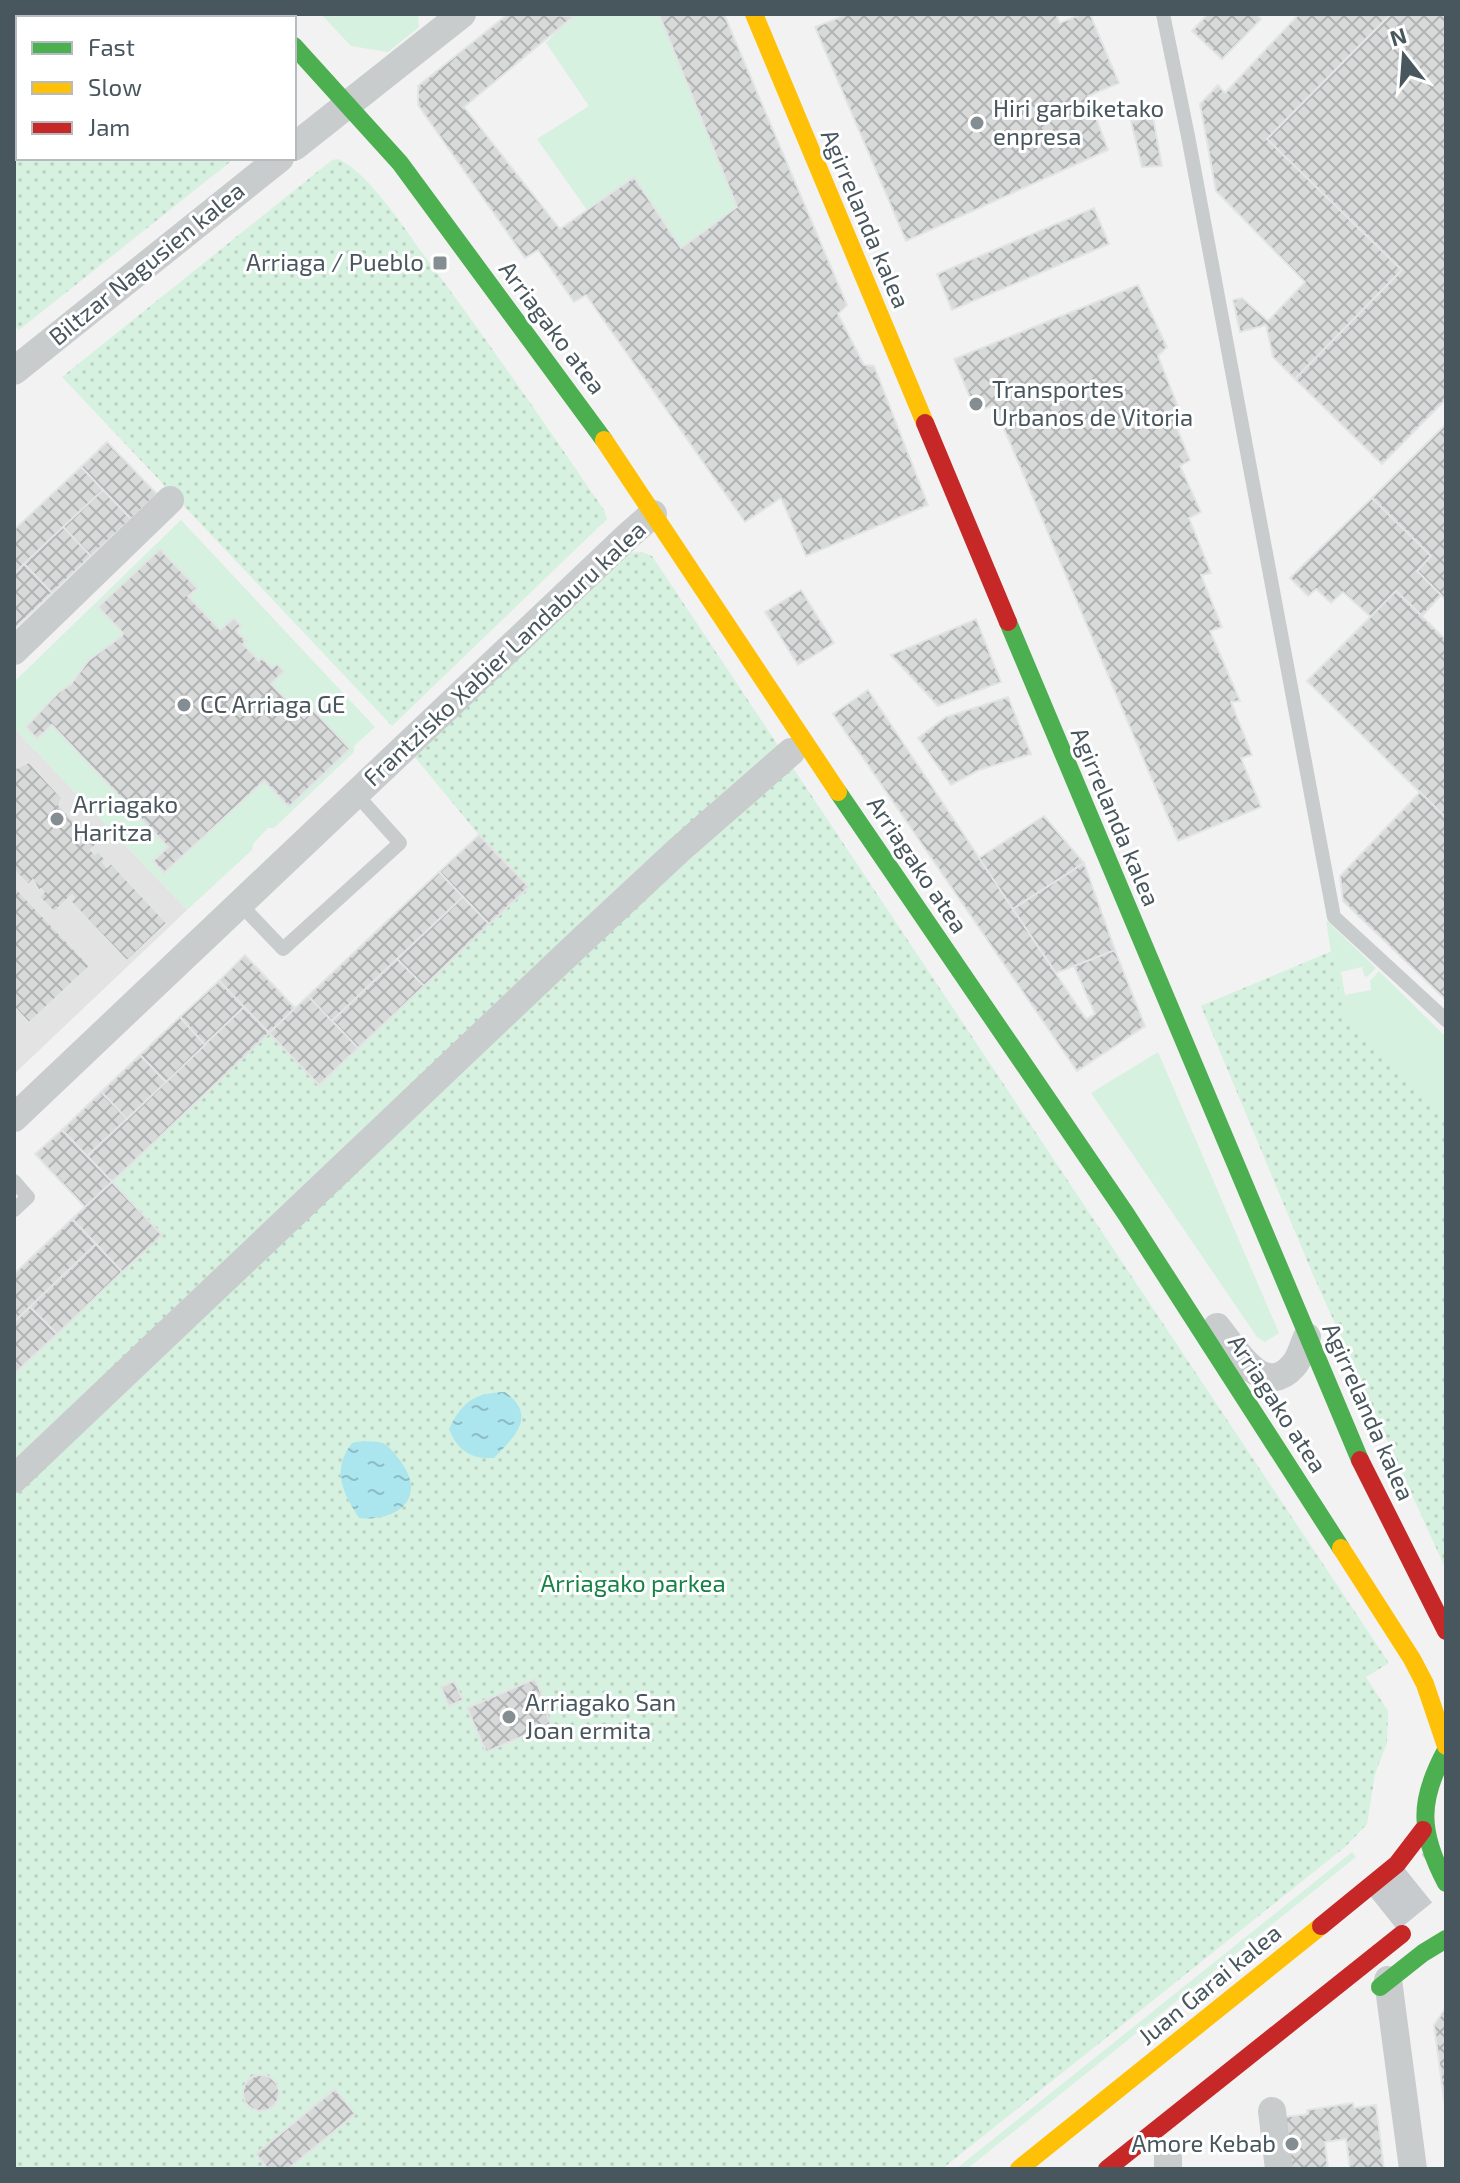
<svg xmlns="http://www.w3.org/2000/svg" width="1460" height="2183" viewBox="0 0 1460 2183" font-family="'Exo 2',sans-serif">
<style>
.education{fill:#e4e3e4}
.grass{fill:#d6f1df}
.park{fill:url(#park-dots)}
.water{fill:url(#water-ripples)}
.building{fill:url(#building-cross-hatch);stroke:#e3e4e5;stroke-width:2}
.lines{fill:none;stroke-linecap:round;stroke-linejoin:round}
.primary-tunnel{stroke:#c8cbcd;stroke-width:44;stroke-dasharray:44 22;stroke-linecap:butt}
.lane{stroke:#c9cccd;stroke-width:14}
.street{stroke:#c9cccd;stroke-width:28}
.fast{stroke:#4caf50;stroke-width:18}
.slow{stroke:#ffc107;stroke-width:18}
.jam{stroke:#c62828;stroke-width:18}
.poi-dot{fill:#848d92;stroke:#fff;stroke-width:3}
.labels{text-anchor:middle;stroke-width:6;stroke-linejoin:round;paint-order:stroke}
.poi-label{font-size:24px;fill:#48565e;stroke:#fff;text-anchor:start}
.street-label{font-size:24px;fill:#48565e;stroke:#fff}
.park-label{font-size:24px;fill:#178245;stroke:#fff}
</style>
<defs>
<pattern id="park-dots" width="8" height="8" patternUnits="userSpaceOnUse" patternTransform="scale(2)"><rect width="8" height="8" fill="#d6f1df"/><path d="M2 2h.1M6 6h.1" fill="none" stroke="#b9d1c2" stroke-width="1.8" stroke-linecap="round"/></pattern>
<pattern id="water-ripples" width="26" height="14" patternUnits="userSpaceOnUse" patternTransform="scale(2)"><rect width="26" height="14" fill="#abe5ee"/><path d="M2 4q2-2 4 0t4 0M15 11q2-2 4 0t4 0" fill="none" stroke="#8dbcc4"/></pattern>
<pattern id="building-cross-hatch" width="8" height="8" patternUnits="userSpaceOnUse" patternTransform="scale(2)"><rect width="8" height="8" fill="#d8dada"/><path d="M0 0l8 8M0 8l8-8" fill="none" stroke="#b1b4b4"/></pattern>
</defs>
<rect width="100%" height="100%" fill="#f2f2f2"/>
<!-- education -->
<path class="education" d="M14,728L187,910L14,1074Z"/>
<!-- grass -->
<g class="grass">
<path d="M321,14H418L419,27L388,52L351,46Z"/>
<path d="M573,14H659L737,207L681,248L634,177L587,210L537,139L589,106L546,43Z"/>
<path d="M181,520L375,727L354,746V752L274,828H268L253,844L252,850L187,910L14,728V682Z"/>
<path d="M1326,920L1376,968L1367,977L1364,975L1362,967L1341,972L1345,995L1371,990L1370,981L1379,971L1446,1037V1191L1201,1006L1331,952Z"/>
<path d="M1158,1052L1279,1333L1265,1342L1257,1337L1091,1093Z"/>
<path d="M1352,1852L1356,1857L967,2169H956Z"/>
</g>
<!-- park -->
<g class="park">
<path d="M14,14H211L215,18H18V158H235L19,330L14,325Z"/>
<path d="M338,159C366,170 405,229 423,254C486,338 545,424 604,510L607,519L392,726L62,377L332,160Z"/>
<path d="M642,552L652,556L1389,1663L1366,1677L1388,1711L1387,1743L1375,1774L1367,1824L1345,1847L942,2169H14V1374L161,1235L112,1182L269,1033L319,1085L528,887L479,835L414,756L628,553Z"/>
<path d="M1332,951L1344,1015L1446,1115V1570L1314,1277L1201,1006Z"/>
</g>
<!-- water -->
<g class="water">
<path d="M505,1392C537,1416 516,1435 494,1458C470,1459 458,1451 449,1429C462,1402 474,1393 505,1392Z"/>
<path d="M363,1441C369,1442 378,1441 383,1443C390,1447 396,1455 401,1462C428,1499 396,1522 359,1518C343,1493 331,1470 352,1443Z"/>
</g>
<!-- building -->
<g class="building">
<path d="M508,14L574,16L464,107L560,229L634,177L681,248L737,207L659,14H724L847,305L838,314L864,365L874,366L928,505L806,556L781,498L745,522L586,295L574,302L538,250L525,258L418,105V86Z"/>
<path d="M848,14H1056L1060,23L1082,14H1090L1119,83L1088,96L1108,150L906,241L815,27Z"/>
<path d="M1208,14H1256L1261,19L1222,59L1192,31Z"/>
<path d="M1299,14H1391L1267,139L1402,270L1295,379L1273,357L1266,325L1240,332L1233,300L1242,298L1268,321L1305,282L1216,191L1200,104L1218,85L1225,93Z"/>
<path d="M1391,14H1446V399L1382,464L1295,379L1402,270L1267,139Z"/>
<path d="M1153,117L1162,166L1142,167L1131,121Z"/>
<path d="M1094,208L1109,244L952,310L937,274Z"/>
<path d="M1138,285L1167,347L1158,356L1179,409L1170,411L1190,460L1180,466L1201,512L1189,518L1211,573L1201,575L1222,627L1210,631L1240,701L1231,702L1252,755L1241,758L1261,807L1178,841L994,405L976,412L954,359Z"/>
<path d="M1446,424V600L1417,571L1431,556L1372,498Z"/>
<path d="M107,442L157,494L131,519L81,467Z"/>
<path d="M81,467L103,490L14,574V530Z"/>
<path d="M103,490L131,519L91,556L63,527Z"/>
<path d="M1372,498L1431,556L1417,571L1441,595L1422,616L1396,591L1371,617L1343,592L1331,603L1316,589L1308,596L1290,578Z"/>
<path d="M63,527L91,556L52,593L24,564Z"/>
<path d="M160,549L197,588L188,596L220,630L234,618L241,626L236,630L246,641L243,644L259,661L262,658L272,668L277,664L284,671L271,684L304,718L313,710L350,749L289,807L264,781L164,873L153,861L168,847L52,725L37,739L26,727L58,693L71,684L89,660L122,636L123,633L98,607Z"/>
<path d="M24,564L52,593L14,629V574Z"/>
<path d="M801,590L834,643L798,665L765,612Z"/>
<path d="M1396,591L1446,640V818L1307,681Z"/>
<path d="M976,619L1001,682L938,706L891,655Z"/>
<path d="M868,690L1086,1019L1095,1014L1074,966L1115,950L1145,1026L1077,1071L833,714Z"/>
<path d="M1008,697L1031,754L979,770L951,785L918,738L946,717Z"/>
<path d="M29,762L62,798L59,805L83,831L85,828L99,842L91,850L95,854L98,851L106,860L103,862L107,867L111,863L167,923L127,961L70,901L74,898L72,895L54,912L39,897L44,892L41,889L39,891L33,880L28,885L14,870V769Z"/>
<path d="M1420,792L1446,818V1000L1343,901L1340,876Z"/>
<path d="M1044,816L1084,863L1013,909L979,858Z"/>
<path d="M479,835L529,887L489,924L439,872Z"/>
<path d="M1084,863L1115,950L1056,973L1013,909Z"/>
<path d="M439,872L463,897L332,1021L308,996Z"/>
<path d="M14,886L90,966L29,1023L14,1007Z"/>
<path d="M463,897L489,924L424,986L397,959Z"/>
<path d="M245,955L295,1008L269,1033L219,981Z"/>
<path d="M397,959L424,986L358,1048L332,1021Z"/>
<path d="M219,981L244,1007L205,1045L180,1017Z"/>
<path d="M308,996L358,1048L319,1085L269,1033Z"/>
<path d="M244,1007L269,1033L112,1182L87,1156Z"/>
<path d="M180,1017L205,1045L166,1082L140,1055Z"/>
<path d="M140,1055L166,1082L127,1119L101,1092Z"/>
<path d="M101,1092L127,1119L87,1156L62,1130Z"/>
<path d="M62,1130L112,1182L85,1207L35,1154Z"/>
<path d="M112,1182L162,1235L122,1272L72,1219Z"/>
<path d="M72,1219L96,1244L14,1322V1274Z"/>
<path d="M96,1244L122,1272L57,1334L30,1307Z"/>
<path d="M30,1307L57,1334L14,1374V1322Z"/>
<path d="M535,1679L548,1709L545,1710L551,1724L486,1752L467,1708Z"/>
<path d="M454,1681L463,1700L449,1706L441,1687Z"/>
<path d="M1445,2009H1446V2115L1434,2025Z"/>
<circle cx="261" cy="2093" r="18"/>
<path d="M335,2089L355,2114L288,2169H268L256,2154Z"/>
<path d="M1353,2103L1354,2108L1376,2105L1384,2169H1350L1346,2139L1325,2142L1328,2169H1291L1284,2117L1308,2114L1307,2110Z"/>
</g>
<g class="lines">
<!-- primary-tunnel -->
<path class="primary-tunnel" d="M1384,1913L1446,1863"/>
<!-- lane -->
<g class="lane">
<path d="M1163,14L1188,136L1334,917L1446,1020"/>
<path d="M240,904L283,949L400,843L356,794"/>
<path d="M14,1181L28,1197L14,1210"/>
</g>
<!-- street -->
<g class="street">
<path d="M294,147L462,14"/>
<path d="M14,371L280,158"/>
<path d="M14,651L170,500"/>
<path d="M14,1118L629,535L653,514"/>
<path d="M1217,1327C1234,1348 1263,1400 1293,1366C1300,1359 1303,1346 1307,1337"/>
<path d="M14,1479L578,944L680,849L791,752"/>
<path d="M1388,1980L1413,2169"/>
<path d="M1272,2111L1279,2169"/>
<path d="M1168,2155V2169"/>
</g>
<!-- fast -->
<g class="fast">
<path d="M265,14L269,18"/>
<path d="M294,46L400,163L604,440"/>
<path d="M1008,622L1360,1460"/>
<path d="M838,792L1126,1214L1341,1548"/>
<path d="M1446,1750C1418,1801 1419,1832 1446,1883"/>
<path d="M1380,1987L1423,1953L1446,1939"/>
</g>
<!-- slow -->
<g class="slow">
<path d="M754,14L925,423"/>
<path d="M604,440L838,792"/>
<path d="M1341,1548L1412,1659L1425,1684L1446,1746"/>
<path d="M1019,2169L1321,1926"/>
</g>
<!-- jam -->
<g class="jam">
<path d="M925,423L1008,622"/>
<path d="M1360,1460L1446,1631"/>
<path d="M1321,1926L1397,1864L1423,1830"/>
<path d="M1107,2169L1402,1934"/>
</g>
</g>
<!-- markers -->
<g class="poi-dot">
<circle cx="977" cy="123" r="8"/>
<rect x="432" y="255" width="16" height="16" rx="4"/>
<circle cx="976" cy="404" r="8"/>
<circle cx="184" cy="705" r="8"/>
<circle cx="57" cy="819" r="8"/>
<circle cx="509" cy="1717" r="8"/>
<circle cx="1292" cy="2144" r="8"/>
</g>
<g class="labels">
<!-- poi labels -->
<g class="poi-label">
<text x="993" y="117">Hiri garbiketako<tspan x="993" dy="28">enpresa</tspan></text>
<text x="424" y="271" text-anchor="end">Arriaga / Pueblo</text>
<text x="992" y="398">Transportes<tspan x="992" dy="28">Urbanos de Vitoria</tspan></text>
<text x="200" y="713">CC Arriaga GE</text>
<text x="73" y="813">Arriagako<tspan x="73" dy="28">Haritza</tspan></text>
<text x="525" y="1711">Arriagako San<tspan x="525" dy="28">Joan ermita</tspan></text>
<text x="1276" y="2152" text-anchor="end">Amore Kebab</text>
</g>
<!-- street labels -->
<g class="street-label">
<text transform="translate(865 219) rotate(67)" y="8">Agirrelanda kalea</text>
<text transform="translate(147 264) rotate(-39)" y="8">Biltzar Nagusien kalea</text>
<text transform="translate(552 328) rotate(53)" y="8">Arriagako atea</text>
<text transform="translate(505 654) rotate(-43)" y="8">Frantzisko Xabier Landaburu kalea</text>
<text transform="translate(1115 817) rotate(67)" y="8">Agirrelanda kalea</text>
<text transform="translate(917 865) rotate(56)" y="8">Arriagako atea</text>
<text transform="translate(1277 1404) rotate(57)" y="8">Arriagako atea</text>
<text transform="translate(1368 1412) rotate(66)" y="8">Agirrelanda kalea</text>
<text transform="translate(1210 1985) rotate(-39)" y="8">Juan Garai kalea</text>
</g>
<!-- park labels -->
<g class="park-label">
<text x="633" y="1592">Arriagako parkea</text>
</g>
</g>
<!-- border -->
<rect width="1460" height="2183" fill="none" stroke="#48565e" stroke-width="32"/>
<!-- legend -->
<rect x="16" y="16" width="280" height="144" fill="#ffffff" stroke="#b6bbbf" stroke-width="2"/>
<rect x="32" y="42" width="40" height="12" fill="#4caf50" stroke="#b6bbbf" stroke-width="2"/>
<text x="88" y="56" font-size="24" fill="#48565e">Fast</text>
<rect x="32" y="82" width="40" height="12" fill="#ffc107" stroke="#b6bbbf" stroke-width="2"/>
<text x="88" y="96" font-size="24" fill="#48565e">Slow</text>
<rect x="32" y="122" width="40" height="12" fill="#c62828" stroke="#b6bbbf" stroke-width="2"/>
<text x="88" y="136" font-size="24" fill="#48565e">Jam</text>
<!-- north arrow -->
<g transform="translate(1404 56) rotate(343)" stroke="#ffffff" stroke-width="6" paint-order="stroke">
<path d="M0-6L14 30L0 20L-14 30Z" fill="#48565e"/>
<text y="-12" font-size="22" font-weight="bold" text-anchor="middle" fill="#48565e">N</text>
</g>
</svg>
